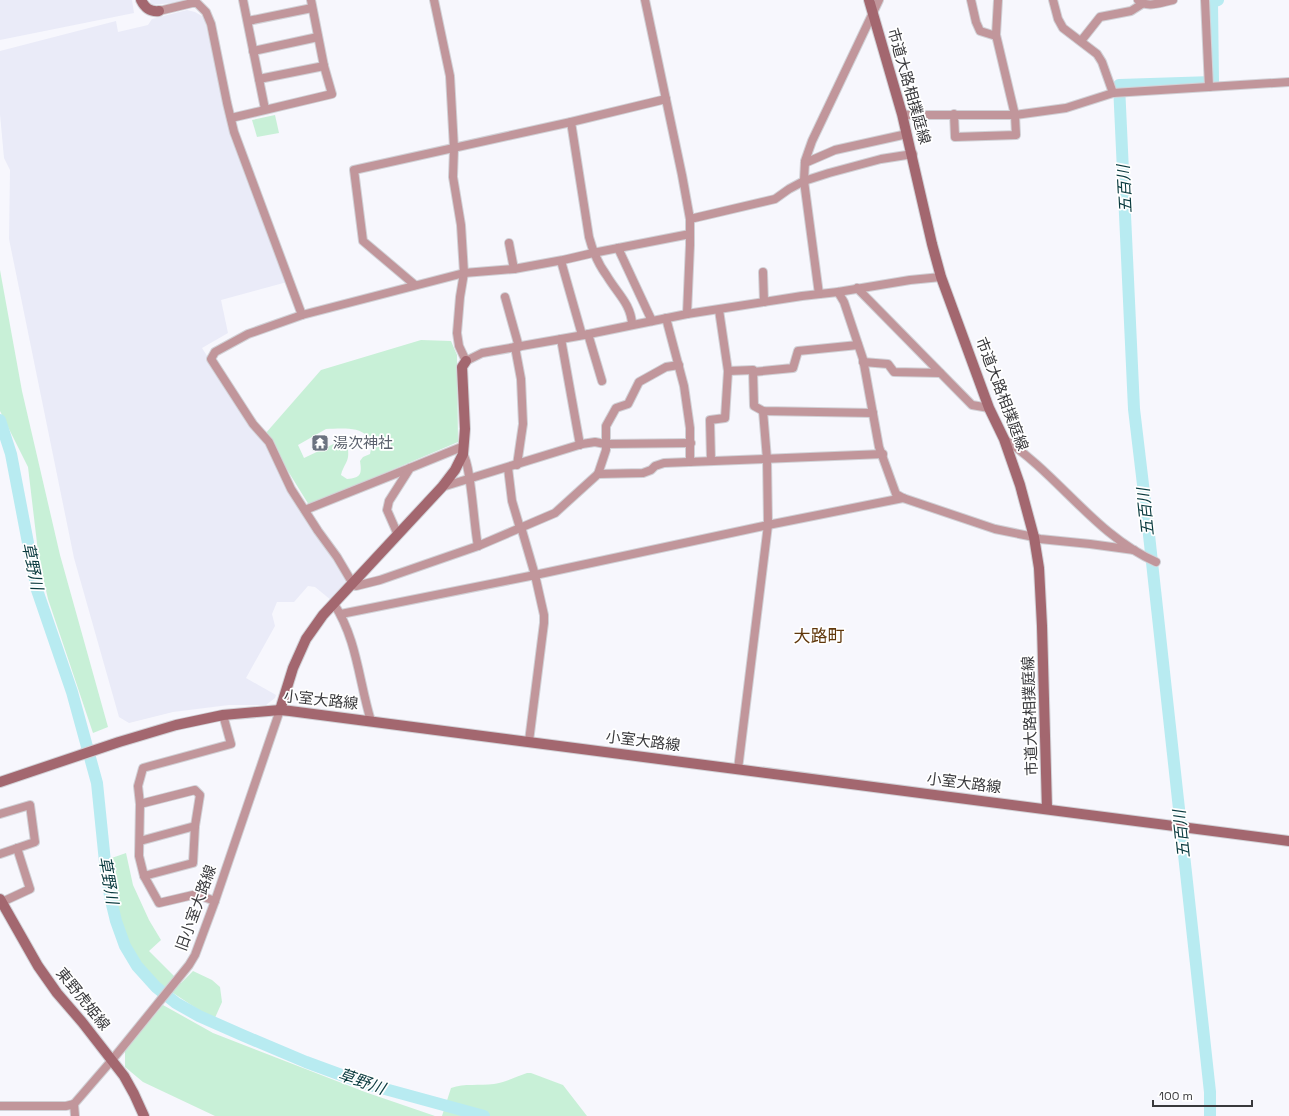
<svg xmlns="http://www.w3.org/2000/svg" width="1289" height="1116" viewBox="0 0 1289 1116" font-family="'Space Grotesk','Noto Sans JP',sans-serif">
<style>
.built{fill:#eaebf8}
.green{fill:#c8f0d7;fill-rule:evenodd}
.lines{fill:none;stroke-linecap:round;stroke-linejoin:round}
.river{stroke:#b8ebf1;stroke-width:12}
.street-casing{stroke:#d1d1d6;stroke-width:10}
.secondary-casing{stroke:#d1d1d6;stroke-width:12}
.street{stroke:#c1969b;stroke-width:8}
.secondary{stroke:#a3676f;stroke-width:10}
.labels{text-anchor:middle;stroke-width:3.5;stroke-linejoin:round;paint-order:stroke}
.street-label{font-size:15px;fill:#39393c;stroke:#fff}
.worship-label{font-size:15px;fill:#5b616d;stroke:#fff;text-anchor:start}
.water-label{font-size:16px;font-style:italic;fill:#0a3b3f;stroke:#fff}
.quarter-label{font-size:17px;fill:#60370b;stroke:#fff}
</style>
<rect width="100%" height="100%" fill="#f7f7fd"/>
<!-- built -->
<g class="built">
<path d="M0,0H132L134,13L0,40Z"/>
<path d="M150,0H193V1L151,5Z"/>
<path d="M187,10L195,12L202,16L205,21L228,119L287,282L221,300L228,333L202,348L253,427L266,443L300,510L348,582L331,600L315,587L308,586L294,602H277L272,614L275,626L246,678L276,695L275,698L266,705H229L173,712L129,723L119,717L74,558L9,239L10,170L4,158L0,114V51L116,21L118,32L148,25L152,19Z"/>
</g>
<!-- green -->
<g class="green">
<path d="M275,115L279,133L257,137L252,120Z"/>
<path d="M0,270L22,391L60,555L108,727L93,733L48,599L39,560L28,467L0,411Z"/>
<path d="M421,340L451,341L457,355L458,442L309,505L265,434L321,370ZM326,429C338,429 358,426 367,436C369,438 370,441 372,444L370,454L363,457L360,461C362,474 361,478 347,479L341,475C342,470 344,467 346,463C350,456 348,448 346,441L344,439L304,458L298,445Z"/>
<path d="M126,853L133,885L149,920L161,940L149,951L181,983L193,971L212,980L220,987L222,1002L214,1020L158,983L131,951L117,914L106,860Z"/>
<path d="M163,1005L213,1033L365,1092L435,1116H215L143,1082L125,1067V1050Z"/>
<path d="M527,1073H531L563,1085L587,1116H442L451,1088C465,1083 479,1086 494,1084C505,1082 516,1077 527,1073Z"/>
</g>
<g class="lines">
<!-- river -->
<g class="river">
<path d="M0,420L11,454L37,590L72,692L97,783L105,862L110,896L116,921L125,946L137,966L156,987L176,1003L199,1016L242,1035L306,1062L363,1083L484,1116"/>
<path d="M1210,1116V1092L1149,535L1134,409L1119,85L1213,82L1212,2L1218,0"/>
</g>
<!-- street casing -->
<g class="street-casing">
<g id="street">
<path d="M243,0L265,109"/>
<path d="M434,0L450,76L454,148L453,177L461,225L464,273L460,297L457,333L459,346L466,361L482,353L584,335L687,314L802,296L838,292L910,280L941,277"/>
<path d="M645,0L682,175L690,219V245L687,314"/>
<path d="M971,0L976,22L980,31L996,36"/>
<path d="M1053,0L1058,19L1063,28L1097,54L1102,62L1113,93"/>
<path d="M1138,0C1147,9 1162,2 1173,0"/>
<path d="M1205,0L1209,87"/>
<path d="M159,11L192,3H197L206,12L211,24L227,103L234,132L302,315L248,334L215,352L211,359L253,424L269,442L291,489L318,531L337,557L353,584L356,586L380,580L478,546L555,513L598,474L606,450V426L616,408L628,404L639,382L666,367L679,365"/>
<path d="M248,21L312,8"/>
<path d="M1081,41L1100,17L1131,11L1142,4"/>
<path d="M253,51L318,37"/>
<path d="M259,79L324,66"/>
<path d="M902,114L910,115H1015L1066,108L1113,93L1289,82"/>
<path d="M954,114L955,137L1016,135L1015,115L996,35L998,0"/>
<path d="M231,118L332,94L324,66L311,0"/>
<path d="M571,122L589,237C593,252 598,264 607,276C617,293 631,304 632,324"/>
<path d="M805,163L835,150L907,134"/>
<path d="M690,219L775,199L789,189L804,181L829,173L881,159L913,154"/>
<path d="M509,243L514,269"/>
<path d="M618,248L652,321"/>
<path d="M561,261L582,335"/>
<path d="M763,272L764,302"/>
<path d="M415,285L363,241L354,170L571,122L666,99"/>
<path d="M857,288L972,405L989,408"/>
<path d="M838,292L844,302L863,359L879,447L896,494L903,498L995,529L1034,537L1040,539L1090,544L1134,550"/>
<path d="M819,294L804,181L805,161L812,141L879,0"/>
<path d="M505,297L519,347"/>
<path d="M719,310L728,371L753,370L754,406L763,411L873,413"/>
<path d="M302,315L464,273L514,269L563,260L593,253L690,234"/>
<path d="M666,318L684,386L690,428V462"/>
<path d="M588,334L602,381"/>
<path d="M561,339L580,445"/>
<path d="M515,347L521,379L523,424L517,465"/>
<path d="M863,362L888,364L894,372L940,373"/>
<path d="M753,372L793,368L798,351L858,345"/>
<path d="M1004,439C1059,475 1095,535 1156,562"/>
<path d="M463,454C471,464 474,528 478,546"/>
<path d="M711,461L710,420L725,418L728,371"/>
<path d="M508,468L512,501L520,528"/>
<path d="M598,474L643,473L651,470L655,466L664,463L883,454"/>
<path d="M442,487L582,444L595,442L605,444L691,443"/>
<path d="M305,510L410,468"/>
<path d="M521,527L535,575L768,525L903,498"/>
<path d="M398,535L387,510L389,501L410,468L464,446"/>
<path d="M334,604C357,639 359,682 371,721"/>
<path d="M341,614L535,575L544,615V623L529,741"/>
<path d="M738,769L768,525L767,459L763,411"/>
<path d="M140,804L195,790L200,795L195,826L193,863L144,876"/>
<path d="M0,814L30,805L35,842L0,854"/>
<path d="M140,841L195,826"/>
<path d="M215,901L198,895H193L159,903L144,876L139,856L140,804L138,786L143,768L231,744L223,715"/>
<path d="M2,902L30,889L17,848"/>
<path d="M74,1104L75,1116"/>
<path d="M0,1106H66L74,1104L112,1060L189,965L195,955L215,901L280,710"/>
</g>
</g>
<!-- secondary casing -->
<g class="secondary-casing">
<g id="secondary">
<path d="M141,0C145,8 150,12 159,11"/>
<path d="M869,0L902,114L932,244L941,277L989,408L1004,439L1020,485L1034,537L1039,568L1042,626L1047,809"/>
<path d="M280,710L293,668L306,639L323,615L442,487L455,470L463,454L465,429L462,367L466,361"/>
<path d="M0,782L119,742L176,725L223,715L280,710L290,711L1289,841"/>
<path d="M0,899L38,966L57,993L82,1022L124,1076L134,1094L144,1116"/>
</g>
</g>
<!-- street -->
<use href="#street" class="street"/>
<!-- secondary -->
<use href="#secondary" class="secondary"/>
</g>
<!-- icons -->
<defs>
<g id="temple-square" transform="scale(0.9)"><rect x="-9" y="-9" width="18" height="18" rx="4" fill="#6b7280" stroke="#fff"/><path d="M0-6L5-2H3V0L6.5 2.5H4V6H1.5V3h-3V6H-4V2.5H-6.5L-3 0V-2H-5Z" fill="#fff"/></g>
</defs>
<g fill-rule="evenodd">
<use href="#temple-square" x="320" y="443"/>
</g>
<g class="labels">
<!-- street labels -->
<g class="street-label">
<text transform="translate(909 86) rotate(74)" y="5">市道大路相撲庭線</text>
<text transform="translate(1002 394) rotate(69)" y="5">市道大路相撲庭線</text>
<text transform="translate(321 700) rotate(6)" y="5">小室大路線</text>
<text transform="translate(1030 716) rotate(-92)" y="5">市道大路相撲庭線</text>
<text transform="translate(643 741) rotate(7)" y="5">小室大路線</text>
<text transform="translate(964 783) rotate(7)" y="5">小室大路線</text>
<text transform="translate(196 908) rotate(-70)" y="5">旧小室大路線</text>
<text transform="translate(83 999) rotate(51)" y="5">東野虎姫線</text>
</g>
<!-- worship labels -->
<g class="worship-label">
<text x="333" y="448">湯次神社</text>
</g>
<!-- water labels -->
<g class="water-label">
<text transform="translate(1124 189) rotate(-93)" y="6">五百川</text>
<text transform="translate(1145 512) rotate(-96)" y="6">五百川</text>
<text transform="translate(33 566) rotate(78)" y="6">草野川</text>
<text transform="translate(1181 834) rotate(-96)" y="6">五百川</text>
<text transform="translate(109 880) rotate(80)" y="6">草野川</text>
<text transform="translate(362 1081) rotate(19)" y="6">草野川</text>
</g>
<!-- quarter labels -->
<g class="quarter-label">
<text x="819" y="642">大路町</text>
</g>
</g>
<!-- scale -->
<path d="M1153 1100v6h99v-6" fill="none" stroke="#39393c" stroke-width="2"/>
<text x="1159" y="1100" font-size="12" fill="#39393c" stroke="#ffffff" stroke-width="3" paint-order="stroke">100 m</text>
</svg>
